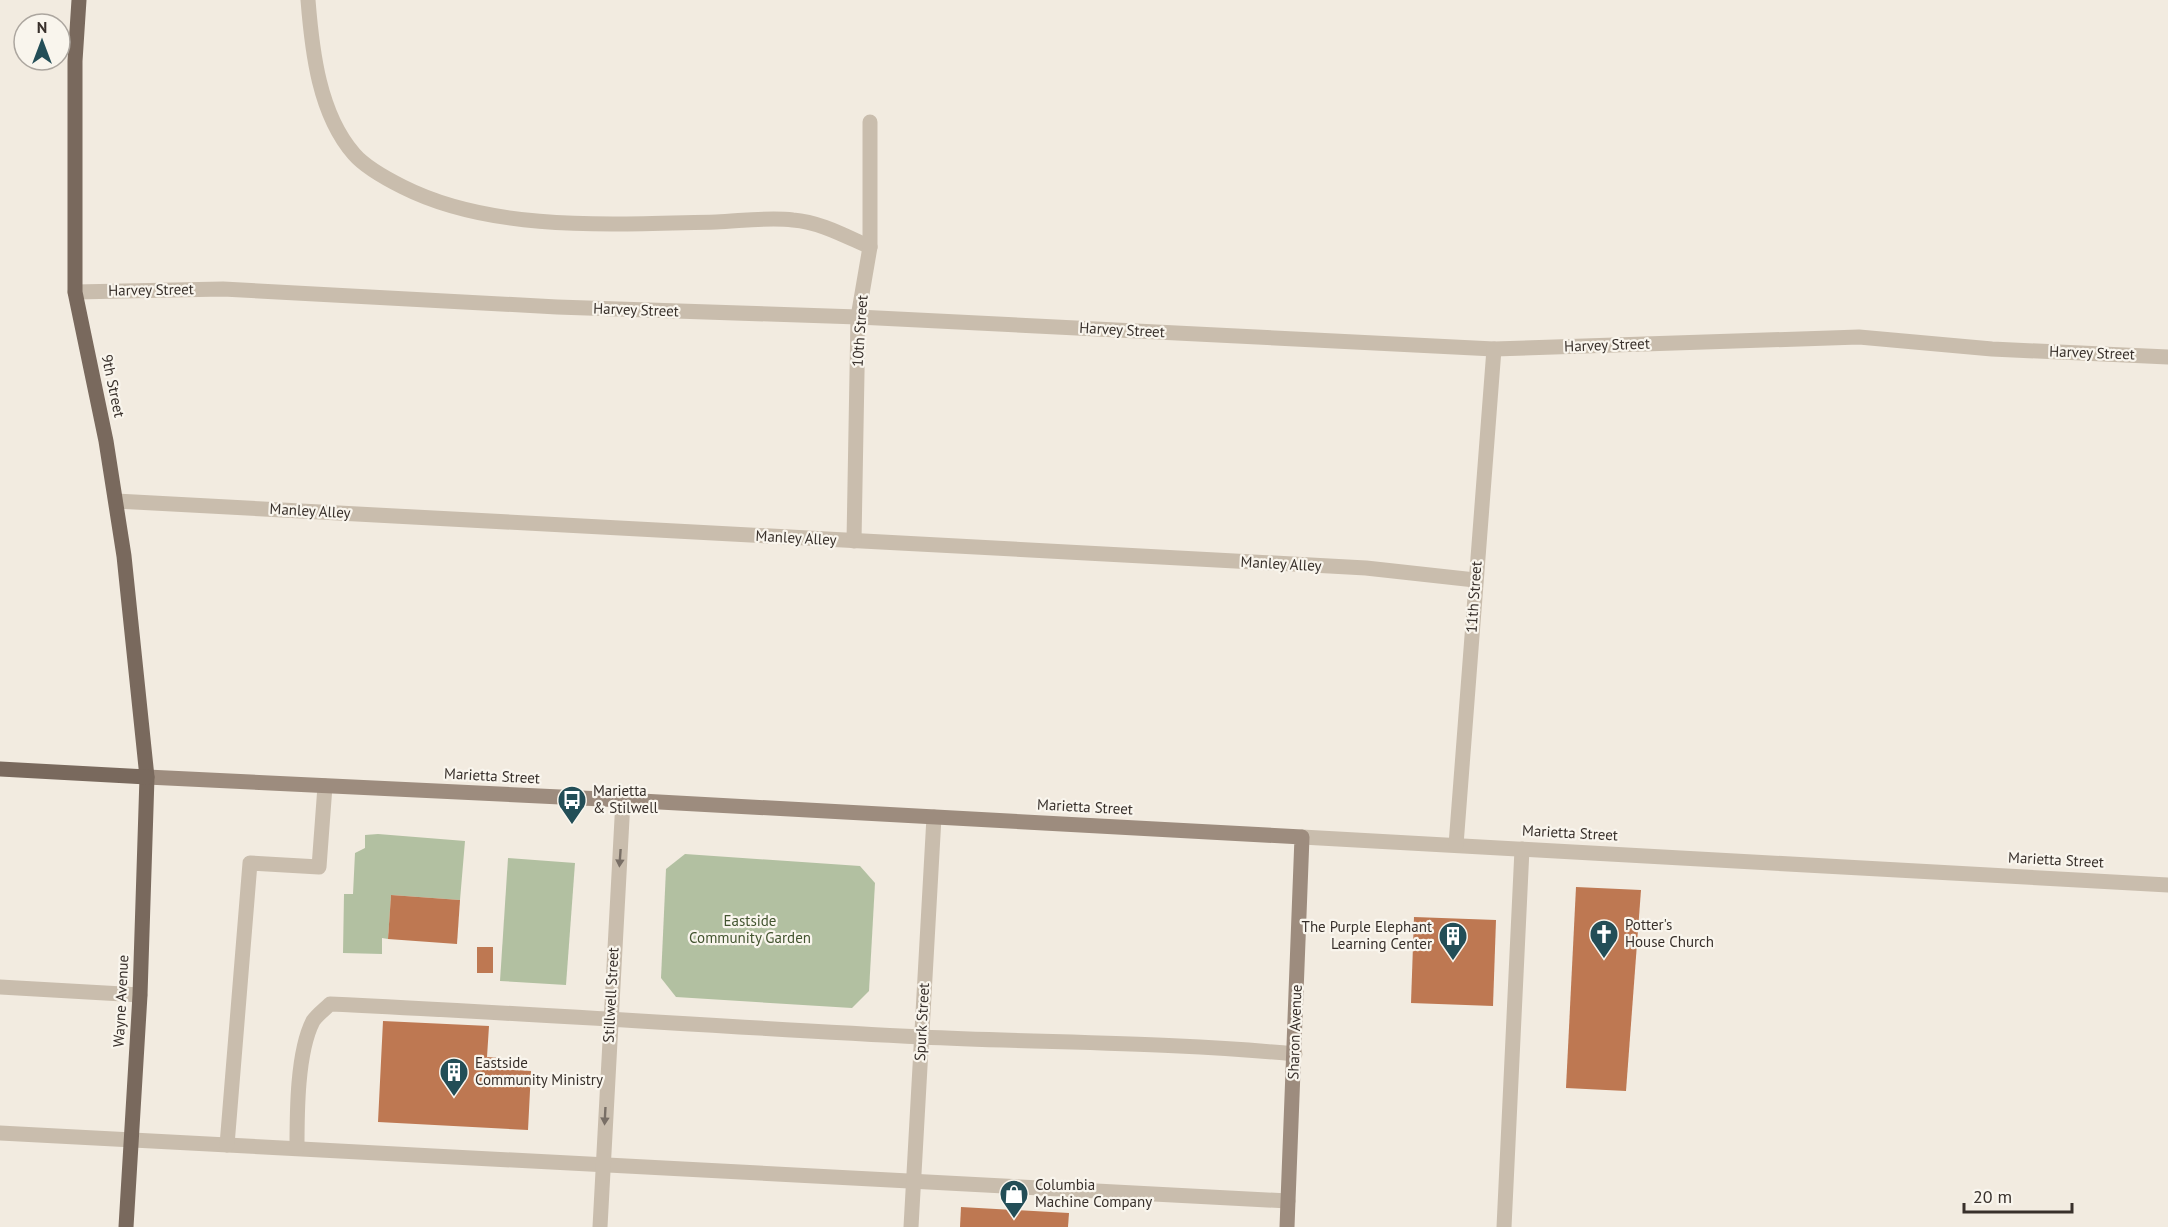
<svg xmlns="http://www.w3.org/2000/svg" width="2168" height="1227" viewBox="0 0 2168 1227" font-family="'PT Sans',sans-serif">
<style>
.green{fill:#b2c0a1}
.building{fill:#be7852}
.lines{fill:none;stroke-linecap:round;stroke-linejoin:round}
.lane{stroke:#c9bdad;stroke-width:15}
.street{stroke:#c9bdad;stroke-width:15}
.secondary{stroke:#9d8c7e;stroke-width:15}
.primary{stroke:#79695d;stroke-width:15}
.oneway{fill:#796f66}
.labels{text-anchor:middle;stroke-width:4.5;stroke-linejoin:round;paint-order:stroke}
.street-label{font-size:15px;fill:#38302b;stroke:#f9f5ed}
.poi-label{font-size:15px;fill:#38302b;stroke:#f9f5ed;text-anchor:start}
.park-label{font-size:15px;fill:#435530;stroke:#f9f5ed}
</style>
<rect width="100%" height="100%" fill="#f2ebe0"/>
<!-- green -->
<g class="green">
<path d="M378,834L465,841L460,900L391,895L388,939L382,938V954L343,953L344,894H353L355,853L365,848V835Z"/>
<path d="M685,854L860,866L875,883L869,991L852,1008L676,997L661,978L666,869Z"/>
<path d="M508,858L575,863L566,985L500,981Z"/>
</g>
<!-- building -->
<g class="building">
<path d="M1576,887L1641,890L1626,1091L1566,1088Z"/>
<path d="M391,895L460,900L457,944L388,939Z"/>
<path d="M1414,917L1496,920L1493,1006L1411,1003Z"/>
<rect x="477" y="947" width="16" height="26"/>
<path d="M383,1021L489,1026L487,1057L500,1058V1069L531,1071L528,1130L378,1122Z"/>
<path d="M961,1207L1069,1213L1068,1227H960Z"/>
</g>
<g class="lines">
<!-- lane -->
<g class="lane">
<path d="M308,0C312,51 319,114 354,154C366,168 387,179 403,187C494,233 617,224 716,222C741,221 768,217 793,220C820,222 845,236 870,247"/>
<path d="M116,501L1366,568L1475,580"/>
<path d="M0,987L140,995"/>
<path d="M0,1133L1288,1201"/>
<path d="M227,1145L250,863L319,867L325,786"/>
<path d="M297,1148C297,1113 297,1052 313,1021C317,1015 325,1009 330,1004C527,1013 724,1027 922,1037C1046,1043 1171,1042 1295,1054"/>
<path d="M1504,1227L1522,849"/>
</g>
<!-- street -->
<g class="street">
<path d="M75,292L223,289L557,307L858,317L1494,349L1859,337L1992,349L2168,357"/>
<path d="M854,541L858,317L870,247V122"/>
<path d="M1302,837L2168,885"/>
<path d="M1456,845L1494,349"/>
<path d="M600,1227L623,800"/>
<path d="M911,1227L934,817"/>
</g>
<!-- secondary -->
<path class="secondary" d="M147,777L623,800L1302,837L1287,1227"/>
<!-- primary -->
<g class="primary">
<path d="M79,0L75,61V292L106,441L124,556L147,777L140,995L126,1227"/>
<path d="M0,769L147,777"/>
</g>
</g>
<!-- one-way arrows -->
<defs><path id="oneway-solid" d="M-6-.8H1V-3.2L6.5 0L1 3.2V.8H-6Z" transform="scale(1.5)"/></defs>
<g class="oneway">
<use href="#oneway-solid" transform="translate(620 858) rotate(94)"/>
<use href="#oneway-solid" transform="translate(605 1116) rotate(93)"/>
</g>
<!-- icons -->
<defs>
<g id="bus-pin" transform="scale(1.5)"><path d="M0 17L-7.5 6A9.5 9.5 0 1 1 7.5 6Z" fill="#234e57" stroke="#f9f5ed"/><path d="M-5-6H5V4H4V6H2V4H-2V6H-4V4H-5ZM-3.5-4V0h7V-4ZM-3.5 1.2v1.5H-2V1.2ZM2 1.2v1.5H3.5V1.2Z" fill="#fff"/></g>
<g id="church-pin" transform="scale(1.5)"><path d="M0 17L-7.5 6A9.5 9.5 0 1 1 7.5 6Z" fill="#234e57" stroke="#f9f5ed"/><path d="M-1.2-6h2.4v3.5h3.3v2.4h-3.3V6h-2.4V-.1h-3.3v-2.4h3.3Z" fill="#fff"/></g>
<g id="building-pin" transform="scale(1.5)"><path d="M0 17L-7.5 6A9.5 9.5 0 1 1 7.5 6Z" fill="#234e57" stroke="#f9f5ed"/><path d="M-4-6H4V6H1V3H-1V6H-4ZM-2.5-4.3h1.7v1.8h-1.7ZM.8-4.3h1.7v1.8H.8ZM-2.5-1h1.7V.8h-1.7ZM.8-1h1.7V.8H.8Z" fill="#fff"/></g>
<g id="shop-pin" transform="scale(1.5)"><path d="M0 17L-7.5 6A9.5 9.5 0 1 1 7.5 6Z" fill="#234e57" stroke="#f9f5ed"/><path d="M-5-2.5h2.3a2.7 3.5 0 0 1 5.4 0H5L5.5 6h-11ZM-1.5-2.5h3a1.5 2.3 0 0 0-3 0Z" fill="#fff"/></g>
</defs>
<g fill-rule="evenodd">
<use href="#bus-pin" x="572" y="800"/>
<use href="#church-pin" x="1604" y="934"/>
<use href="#building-pin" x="1453" y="936"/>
<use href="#building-pin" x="454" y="1072"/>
<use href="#shop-pin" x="1014" y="1194"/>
</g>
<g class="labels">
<!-- street labels -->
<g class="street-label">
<text transform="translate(151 290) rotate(-1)" y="5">Harvey Street</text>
<text transform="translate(636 310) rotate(2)" y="5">Harvey Street</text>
<text transform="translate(1122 330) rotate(3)" y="5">Harvey Street</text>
<text transform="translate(860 331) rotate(-86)" y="5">10th Street</text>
<text transform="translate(1607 345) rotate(-2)" y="5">Harvey Street</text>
<text transform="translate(2092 353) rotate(2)" y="5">Harvey Street</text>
<text transform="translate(113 386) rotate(78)" y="5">9th Street</text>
<text transform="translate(310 511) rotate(3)" y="5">Manley Alley</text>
<text transform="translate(796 538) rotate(3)" y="5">Manley Alley</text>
<text transform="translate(1281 564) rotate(3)" y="5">Manley Alley</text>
<text transform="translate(1474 597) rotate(-86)" y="5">11th Street</text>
<text transform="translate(492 776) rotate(3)" y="5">Marietta Street</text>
<text transform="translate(1085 807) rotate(3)" y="5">Marietta Street</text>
<text transform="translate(1570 833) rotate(3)" y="5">Marietta Street</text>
<text transform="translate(2056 860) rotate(3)" y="5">Marietta Street</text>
<text transform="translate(611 995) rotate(-87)" y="5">Stillwell Street</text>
<text transform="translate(121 1001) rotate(-87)" y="5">Wayne Avenue</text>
<text transform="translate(922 1022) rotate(-87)" y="5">Spurk Street</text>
<text transform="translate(1295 1032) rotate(-88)" y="5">Sharon Avenue</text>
</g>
<!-- poi labels -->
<g class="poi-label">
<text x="593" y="796">Marietta<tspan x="593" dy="17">&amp; Stilwell</tspan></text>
<text x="1625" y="930">Potter's<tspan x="1625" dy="17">House Church</tspan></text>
<text x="1432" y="932" text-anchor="end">The Purple Elephant<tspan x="1432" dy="17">Learning Center</tspan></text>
<text x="475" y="1068">Eastside<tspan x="475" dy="17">Community Ministry</tspan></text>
<text x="1035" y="1190">Columbia<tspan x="1035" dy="17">Machine Company</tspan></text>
</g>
<!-- park labels -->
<g class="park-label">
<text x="750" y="926">Eastside<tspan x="750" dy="17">Community Garden</tspan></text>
</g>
</g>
<!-- north arrow -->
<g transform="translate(42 42)"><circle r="28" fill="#f9f5ed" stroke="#aca69f" stroke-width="1.5"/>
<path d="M0-4.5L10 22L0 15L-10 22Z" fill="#234e57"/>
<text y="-9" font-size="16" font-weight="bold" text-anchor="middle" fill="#38302b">N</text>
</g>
<!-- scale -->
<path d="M1964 1203v9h108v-9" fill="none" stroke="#38302b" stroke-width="3"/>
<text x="1973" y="1203" font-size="18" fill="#38302b" stroke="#f9f5ed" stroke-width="4.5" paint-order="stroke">20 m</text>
</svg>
